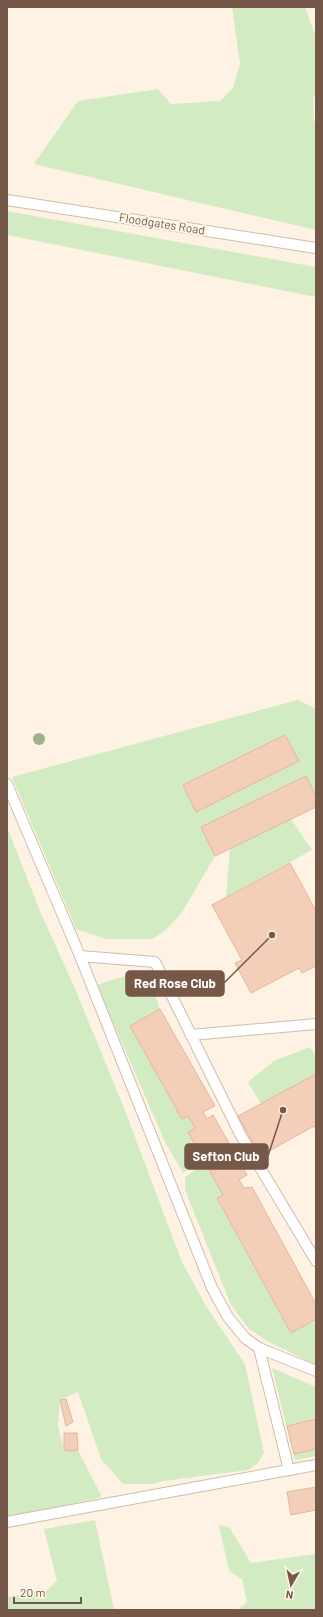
<svg xmlns="http://www.w3.org/2000/svg" width="323" height="1617" viewBox="0 0 323 1617" font-family="Barlow,sans-serif">
<style>
.green{fill:#d3ebc2;fill-rule:evenodd}
.building{fill:#f3cfba;stroke:#e6b59a}
.lines{fill:none;stroke-linecap:round;stroke-linejoin:round}
.lane-casing{stroke:#d1bcac;stroke-width:12}
.lane{stroke:#fff;stroke-width:10}
.tree{fill:#a0b18a}
.labels{text-anchor:middle;stroke-width:4;stroke-linejoin:round;paint-order:stroke}
.street-label{font-size:12px;fill:#765848;stroke:#fff6ea}
.leader{fill:none;stroke:#765848;stroke-width:1.5}
.callout-dot{fill:#765848;stroke:#fff6ea;stroke-width:1.5}
.callout{fill:#765848;stroke:#765848;stroke-width:1.5}
.callout-label{font-size:13px;text-anchor:middle;font-weight:bold;fill:#fff}
</style>
<rect width="100%" height="100%" fill="#fdf2e4"/>
<!-- green -->
<g class="green">
<path d="M232,7H305L316,38V91L313,99L314,122H316V230L34,164L78,101L158,89L171,104L220,101L233,88L240,64Z"/>
<path d="M7,211L316,267V297L7,235Z"/>
<path d="M298,700L316,709V796L306,776L201,827L215,856L182,912L166,930L152,939H106L76,929L12,777ZM285,735L298,761L196,812L183,785Z"/>
<path d="M291,819L312,850L226,897L230,849Z"/>
<path d="M7,827L40,911L76,991L124,1108L182,1262L206,1306L245,1364L264,1453L257,1464L248,1470L163,1481L153,1484H123L101,1459L78,1392L60,1400L58,1426L64,1450L71,1451L78,1450L102,1497L7,1520Z"/>
<path d="M128,975L144,978L153,989L160,1009L130,1026L182,1119L188,1116L195,1128L188,1132L202,1159L183,1173L165,1142L97,985Z"/>
<path d="M310,1047L316,1057V1074L261,1104L248,1082L274,1061Z"/>
<path d="M205,1164L223,1195L217,1199L291,1332L316,1319V1365L269,1342L249,1329L231,1305L185,1190V1177Z"/>
<path d="M272,1368L316,1387V1456L295,1460Z"/>
<path d="M95,1520L114,1610H7V1597L45,1592L57,1581L44,1529Z"/>
<path d="M219,1525L229,1527L251,1563L316,1554V1610H237L247,1602L242,1579L229,1571Z"/>
</g>
<!-- building -->
<g class="building">
<path d="M285,735L299,761L196,812L183,785Z"/>
<path d="M306,776L316,796V807L215,856L201,827Z"/>
<path d="M290,863L316,911V966L302,973L299,968L251,993L235,963L242,960L212,905Z"/>
<path d="M160,1009L215,1106L203,1112L207,1119L213,1115L247,1175L239,1180L244,1188L252,1187L316,1304V1319L291,1333L217,1198L223,1195L188,1132L195,1128L188,1116L182,1119L130,1026Z"/>
<path d="M316,1074V1130L314,1126L260,1156L238,1116Z"/>
<path d="M66,1399L73,1422L66,1426L60,1400Z"/>
<path d="M316,1419V1449L294,1454L287,1426Z"/>
<path d="M64,1433H77L78,1450L71,1451L64,1450Z"/>
<path d="M316,1487V1510L291,1515L287,1492Z"/>
</g>
<g class="lines">
<!-- lane casing -->
<g class="lane-casing">
<g id="lane">
<path d="M7,200L316,248"/>
<path d="M7,784L80,956L212,1288L228,1317L245,1338L259,1348L316,1371"/>
<path d="M80,956L155,962L240,1134L316,1261"/>
<path d="M191,1035L316,1024"/>
<path d="M259,1348L289,1470"/>
<path d="M7,1522L316,1465"/>
</g>
</g>
<!-- lane -->
<use href="#lane" class="lane"/>
</g>
<!-- trees -->
<circle class="tree" cx="39" cy="739" r="6"/>
<g class="labels">
<!-- street labels -->
<g class="street-label">
<text transform="translate(162 224) rotate(9)" y="4">Floodgates Road</text>
</g>
</g>
<!-- callouts -->
<path class="leader" d="M272 935L224 983M283 1110L268 1156"/>
<g class="callout-dot">
<circle cx="272" cy="935" r="4"/>
<circle cx="283" cy="1110" r="4"/>
</g>
<g class="callout">
<rect x="126" y="971" width="98" height="25" rx="4"/>
<rect x="185" y="1144" width="83" height="25" rx="4"/>
</g>
<g class="callout-label">
<text x="175" y="988">Red Rose Club</text>
<text x="226" y="1161">Sefton Club</text>
</g>
<!-- border -->
<rect width="323" height="1617" fill="none" stroke="#765848" stroke-width="16"/>
<!-- north arrow -->
<g transform="translate(291 1585) rotate(189)" stroke="#fff6ea" stroke-width="3" paint-order="stroke">
<path d="M0-3L7 15L0 10L-7 15Z" fill="#765848"/>
<text y="-6" font-size="11" font-weight="bold" text-anchor="middle" fill="#765848">N</text>
</g>
<!-- scale -->
<path d="M14 1597v6h67v-6" fill="none" stroke="#765848" stroke-width="2"/>
<text x="20" y="1597" font-size="12" fill="#765848" stroke="#fff6ea" stroke-width="3" paint-order="stroke">20 m</text>
</svg>
